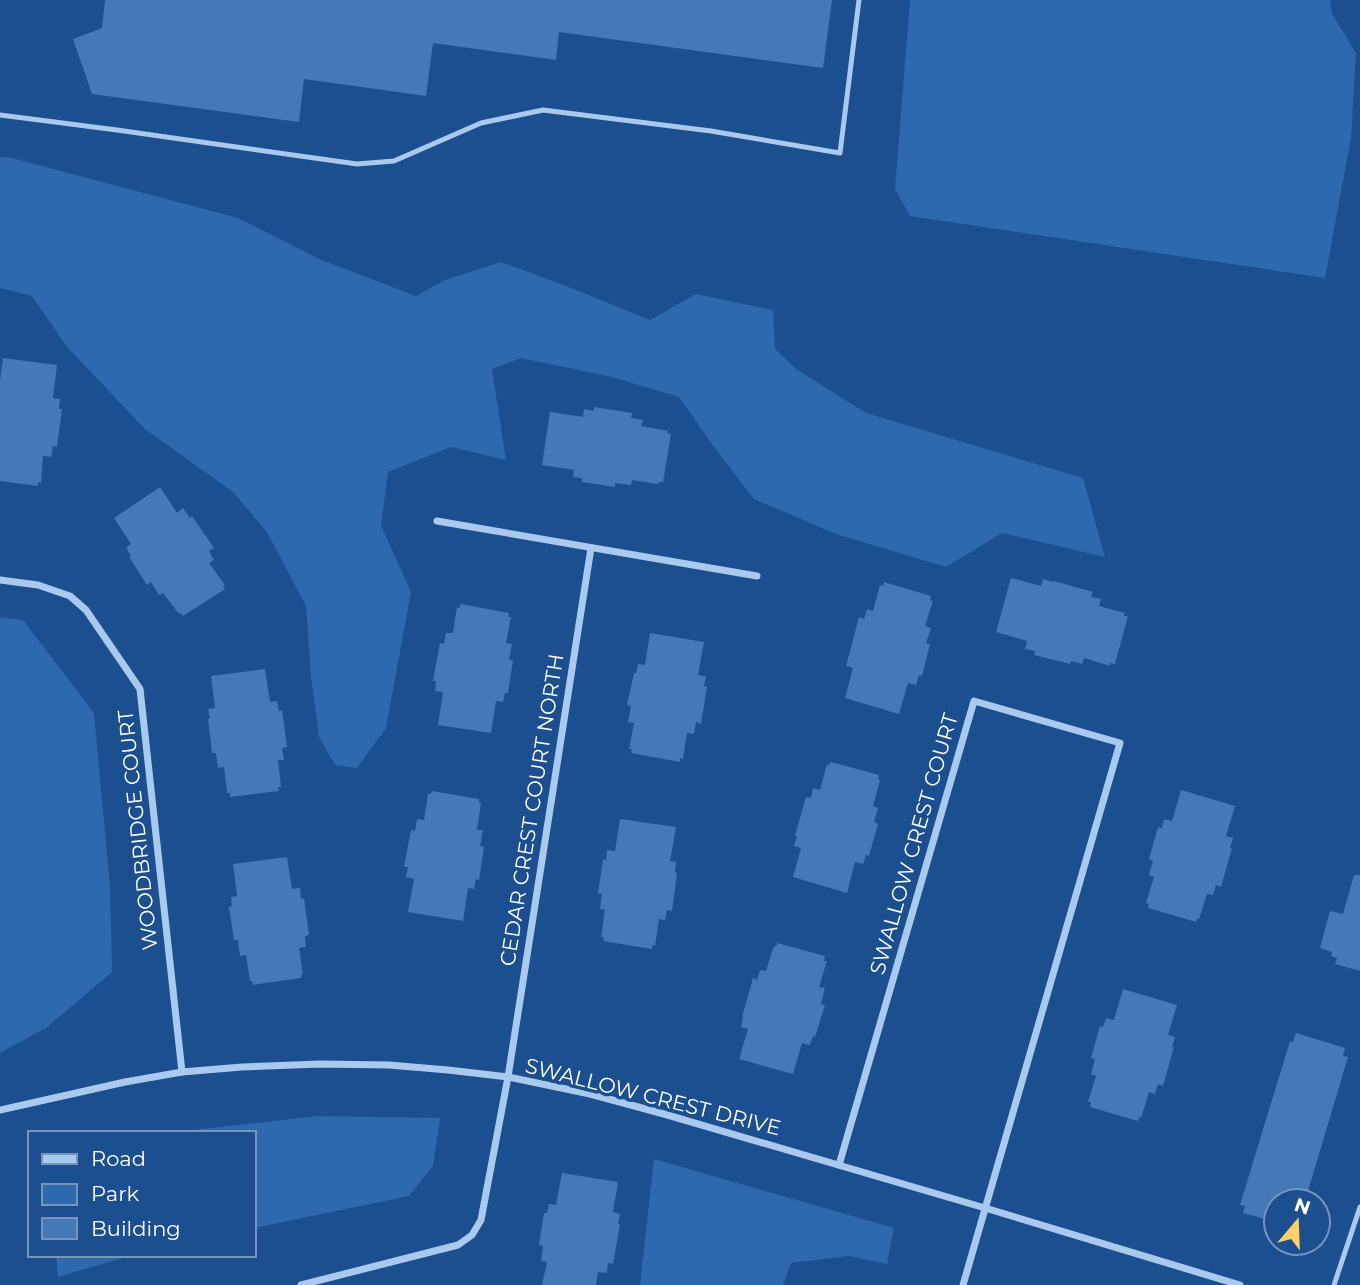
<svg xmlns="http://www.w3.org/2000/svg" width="1360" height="1285" viewBox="0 0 1360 1285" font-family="Montserrat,sans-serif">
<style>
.green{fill:#2e69ad}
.building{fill:#4478b7}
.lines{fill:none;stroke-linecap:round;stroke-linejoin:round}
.lane{stroke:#a9c9ee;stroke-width:5}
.street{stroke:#a9c9ee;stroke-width:7}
.labels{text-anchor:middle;stroke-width:7;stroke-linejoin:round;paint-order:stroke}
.street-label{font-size:21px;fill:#fff;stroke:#1b4f8f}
</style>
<rect width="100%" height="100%" fill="#1b4f8f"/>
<!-- green -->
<g class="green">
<path d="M910,0H1330L1332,14L1356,53L1351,138L1325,278L910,216L895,189Z"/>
<path d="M0,157L12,158L238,218L319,259L416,296L445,280L501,262L574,289L650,320L696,294L773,310L775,349L796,369L866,413L1083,478L1105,557L1002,533L946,567L836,534L754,499L711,443L679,397L612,377L521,358L492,369L506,460L451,447L388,472L381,526L411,592L386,728L357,768L335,765L319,737L311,676L306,606L267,532L233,492L145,429L68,348L32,296L0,288Z"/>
<path d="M0,617L23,620L94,713L110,886L112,972L46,1028L0,1053Z"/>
<path d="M318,1116L440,1118L433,1166L409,1196L254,1228V1133H166Z"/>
<path d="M654,1159L894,1228L887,1264L848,1256L791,1263L783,1285H640Z"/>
<path d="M56,1255H133L58,1277Z"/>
</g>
<!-- building -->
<g class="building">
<path d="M105,0H832L823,68L559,32L556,60L433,43L426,96L304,79L299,122L92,94L73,39L102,28Z"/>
<path d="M3,358L57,365L53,398L60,399L59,409H62L57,447L53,446L51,457L43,456L41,483L38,482V486L0,481V381Z"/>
<path d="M594,407L632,413L631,418L643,420L641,426L668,431L667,433L671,434L663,482H659L658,484L632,480L631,485L615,483V487L582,482V478L573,477L574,470L542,465L550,412L583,417L584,409L594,411Z"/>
<path d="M160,487L177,513L183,508L190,518L192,516L214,548L209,551L214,560L209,563L225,585L223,586L225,589L183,616L181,613L179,614L163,593L159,595L151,582L147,585L129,557L131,556L126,548L131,544L114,518Z"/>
<path d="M1011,578L1041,586L1043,579L1053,582L1054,581L1093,592L1091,597L1101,599L1099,606L1125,613L1124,616H1128L1115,664L1110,663V666L1084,658L1082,664L1071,661L1070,664L1034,655L1035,651L1025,649L1027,641L996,632Z"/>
<path d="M884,582L931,596L930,600L933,601L925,626L931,628L926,643L930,644L922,676L919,675L916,685L908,683L899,714L845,698L853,668L846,666L859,617L864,619L867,609L873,611L880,585L883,586Z"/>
<path d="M460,604L509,613L508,617H511L506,643L512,644L509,660H513L508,693H505L503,702L496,701L491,733L438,725L443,692L435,691L436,681H433L440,643L444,644L446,633H453L457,607L460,608Z"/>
<path d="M650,633L704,642L698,675L706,676L704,686L707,687L701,724L696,722L694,734L687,733L683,759L680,758V762L631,753L632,749H629L634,723L628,722L631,706L627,705L634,673H636L638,664L645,665Z"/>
<path d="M265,669L270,702L277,701L279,711L282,710L287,747L282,748L284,760H278L281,787H278L279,791L230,797V793H227L224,767L218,768L216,753H212L208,719H210L208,709L215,708L211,676Z"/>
<path d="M831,762L879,775L878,779L880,780L873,806L878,808L874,822L878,824L869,856L866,855L863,864L855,862L847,893L793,877L801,848L794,846L797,836L795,835L806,797L811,798L813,788L820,790L827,764L829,765Z"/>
<path d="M1181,790L1235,806L1226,836L1233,838L1230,848H1232L1221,887L1216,885L1213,895L1207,894L1199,919H1197L1196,922L1148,908L1149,904L1146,903L1154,877L1149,875L1153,861L1149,859L1158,827L1162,828L1164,819L1172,821Z"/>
<path d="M432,791L479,799V803H481L477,830H483L480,846L484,847L479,880L476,879L474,889L468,888L463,921L408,912L414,879L406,877L408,867H404L411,830L415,831L417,819L424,820L428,794H431Z"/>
<path d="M620,819L676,827L670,861L676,862L675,872L677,873L672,911L667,910L665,920L659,919L655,946L652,945V949L603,941L604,937H601L605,910L600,909L602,894L598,893L603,859L606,860L607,850L615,851Z"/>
<path d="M287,857L292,889L300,888L301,899L304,898L309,935L305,936L306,947L299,948L303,974L301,975V978L253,985L252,981H250L246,955L240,956L238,940H234L229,907L232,906L231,897L237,896L233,864Z"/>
<path d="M1354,875H1360V971L1335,964L1337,958L1331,956L1332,952L1320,948L1330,911L1343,914Z"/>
<path d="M777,943L825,956L824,961H827L819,987L825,988L821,1004L825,1005L815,1037L813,1036L810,1045L802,1043L793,1074L739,1059L748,1029L741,1027L743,1017H742L753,978L757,980L760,970L766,971L774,946H777Z"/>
<path d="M1123,989L1177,1005L1168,1035L1175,1037L1172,1047H1174L1163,1086L1158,1084L1155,1094L1149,1092L1141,1118L1139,1117L1138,1121L1090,1107L1091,1102H1088L1096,1076L1091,1074L1095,1059L1091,1058L1100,1026L1103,1027L1106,1018L1114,1020Z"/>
<path d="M1296,1033L1345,1048L1343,1056L1348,1057L1305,1201H1276V1222L1243,1213L1245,1206L1240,1205L1290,1041L1293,1042Z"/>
<path d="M562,1173L618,1182L613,1212L620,1214L618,1224H620L613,1264L608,1263L607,1273L598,1272L596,1285H542L547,1262L541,1261L543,1246L539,1245L544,1213H547L549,1204L556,1205Z"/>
</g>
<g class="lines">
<!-- lane -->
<g class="lane">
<path d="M0,115L117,130L357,164L394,161L481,123L543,110L711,131L840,153L859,0"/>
<path d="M1334,1285L1360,1207"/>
</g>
<!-- street -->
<g class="street">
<path d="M437,521L757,576"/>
<path d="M0,580L38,585L70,596L86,610L140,689L182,1072"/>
<path d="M0,1110L125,1082L182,1072L242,1067L320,1064L389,1065L448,1070L508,1077L590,1094L664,1114L985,1208L1240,1285"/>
<path d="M839,1165L974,701L1120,743L963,1285"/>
<path d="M301,1285L458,1245L472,1235L481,1220L508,1077L591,548"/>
</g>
</g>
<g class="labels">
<!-- street labels -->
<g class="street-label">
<text transform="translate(532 810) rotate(-81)" y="7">CEDAR CREST COURT NORTH</text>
<text transform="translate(138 830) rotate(-96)" y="7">WOODBRIDGE COURT</text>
<text transform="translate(914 844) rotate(-74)" y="7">SWALLOW CREST COURT</text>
<text transform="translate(653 1097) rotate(14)" y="7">SWALLOW CREST DRIVE</text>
</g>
</g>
<!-- legend -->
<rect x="28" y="1131" width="228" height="126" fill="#1b4f8f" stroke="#7695bc" stroke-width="2"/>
<rect x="42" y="1154" width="35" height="10" fill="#a9c9ee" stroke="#7695bc" stroke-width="2"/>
<text x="91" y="1166" font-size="21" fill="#ffffff">Road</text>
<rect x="42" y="1184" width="35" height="21" fill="#2e69ad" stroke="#7695bc" stroke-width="2"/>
<text x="91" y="1201" font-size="21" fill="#ffffff">Park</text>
<rect x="42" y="1218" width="35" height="21" fill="#4478b7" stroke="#7695bc" stroke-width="2"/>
<text x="91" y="1236" font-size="21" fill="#ffffff">Building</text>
<!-- north arrow -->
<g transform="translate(1297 1222) rotate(19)"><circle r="33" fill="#1b4f8f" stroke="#7695bc" stroke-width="2"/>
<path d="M0-5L12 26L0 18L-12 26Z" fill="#ffd166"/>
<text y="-10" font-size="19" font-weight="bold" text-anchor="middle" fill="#ffffff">N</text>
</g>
</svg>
